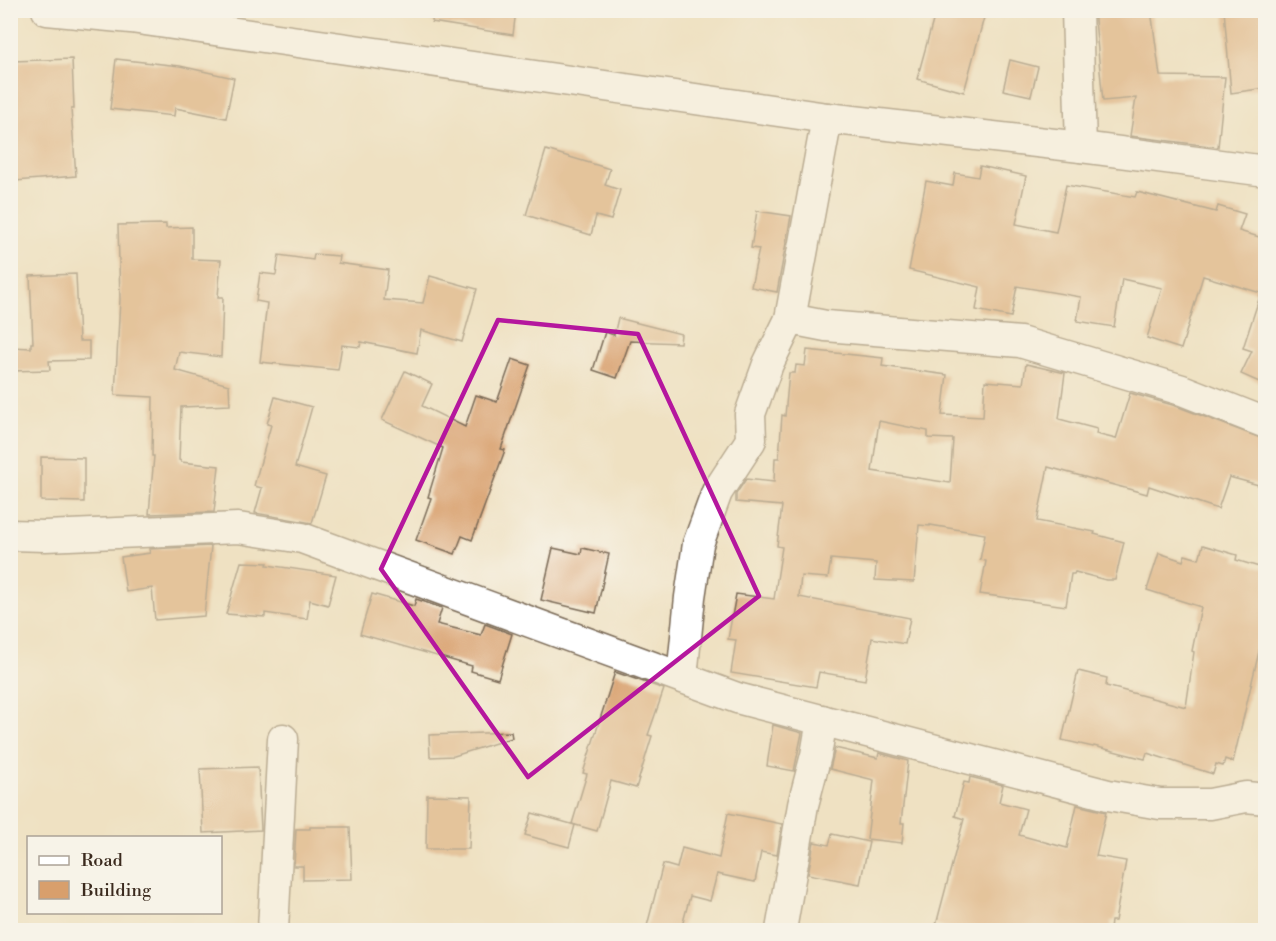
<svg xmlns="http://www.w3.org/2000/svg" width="1276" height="941" viewBox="0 0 1276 941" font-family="'Libre Bodoni',serif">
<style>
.building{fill:#d89f6c;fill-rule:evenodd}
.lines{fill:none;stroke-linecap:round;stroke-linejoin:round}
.street-casing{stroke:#7a6a57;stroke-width:33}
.street{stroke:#fff;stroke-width:30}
.marked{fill:none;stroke:#b5179e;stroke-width:4.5;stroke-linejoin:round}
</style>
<rect width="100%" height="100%" fill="#f7f3e8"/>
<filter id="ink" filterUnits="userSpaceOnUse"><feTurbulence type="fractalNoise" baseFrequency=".0167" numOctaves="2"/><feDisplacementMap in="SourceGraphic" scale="12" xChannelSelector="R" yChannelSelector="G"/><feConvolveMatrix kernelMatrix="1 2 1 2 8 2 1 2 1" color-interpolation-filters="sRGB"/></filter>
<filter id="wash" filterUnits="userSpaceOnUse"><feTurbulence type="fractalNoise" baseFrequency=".008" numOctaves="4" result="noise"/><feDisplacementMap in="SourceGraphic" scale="24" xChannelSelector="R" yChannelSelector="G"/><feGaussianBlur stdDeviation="1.35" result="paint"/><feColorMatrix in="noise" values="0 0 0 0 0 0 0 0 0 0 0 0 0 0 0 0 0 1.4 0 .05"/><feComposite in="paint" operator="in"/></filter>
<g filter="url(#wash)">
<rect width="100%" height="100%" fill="#efe1c2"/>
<g id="blocks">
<!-- building -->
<g class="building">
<path d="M433,10H516L513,35L432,22Z"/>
<path d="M936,10H986L964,92L917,79Z"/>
<path d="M1094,10H1151L1160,76L1225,77L1218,147L1130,136L1136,98L1103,101Z"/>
<path d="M1224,10H1266V88L1231,93Z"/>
<path d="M72,59L74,109H71L76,176L15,181L10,132L16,130L13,61Z"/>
<path d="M116,59L180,66L234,78L226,118L175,108L174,116L110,109Z"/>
<path d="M1010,60L1038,67L1031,96L1003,90Z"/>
<path d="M546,150L610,169L605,185L620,190L611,220L596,216L591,235L526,215Z"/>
<path d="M980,166L1026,176L1016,224L1056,232L1066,185L1135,197L1137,192L1216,212L1218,206L1245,214L1239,231L1266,239V385L1241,374L1252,351L1243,348L1261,293L1203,276L1181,349L1147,338L1162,288L1122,279L1114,327L1077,321L1081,297L1017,286L1011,317L976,310L980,287L909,270L926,181L953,186L955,173L978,177Z"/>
<path d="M757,211L791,216L777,292L751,287L759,249L751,248Z"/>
<path d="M166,224V228L192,227V259L221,260L218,297H223L221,357L179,352L175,370L229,385L230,405L181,407L179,460L181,461V462L219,466L214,512L149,514L154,456H152L153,397L115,395L120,299L118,225Z"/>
<path d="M314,254L339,256L338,263L388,270L384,300L423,303L430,276L477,289L462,342L421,330L417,353L361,342L360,347L342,345L338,370L260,362L267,303L256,301L260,273L276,275L279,255L313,260Z"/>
<path d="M76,274L79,341H89V360L49,361L50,370L10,371V347L31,348V343H33L30,276Z"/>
<path d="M618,318L681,334L680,343L630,341L617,378L593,370L605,332L614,335Z"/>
<path d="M807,350L883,358L882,366L947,375L942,415L983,417L985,381L1023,384L1026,364L1065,373L1059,419L1097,429L1096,434L1116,439L1130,393L1176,406L1266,440V487L1229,477L1218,509L1149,486L1147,494L1048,467L1037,521L1095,532L1094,534L1124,542L1115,580H1106L1075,572L1074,574H1071L1066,606L980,594L986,561L980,560L985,534L930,525V526L919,525L914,582L875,580L876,563L831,559L828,578L801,576L799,597L910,618L905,644L872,638L865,680L819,672L816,687L731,673L736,640L728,639L736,594L774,599L782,547L777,546L782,506L736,502V494L746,479L774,482L775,458H779L782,415L785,416L789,373H795L796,365L805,366ZM879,421L928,431V438L953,439L950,483L872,471Z"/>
<path d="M512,359L530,365L501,449L505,450L472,540L462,536L455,554L416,540L431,498L428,497L443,448L382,420L405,371L432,384L422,406L465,427L476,395L497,402Z"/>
<path d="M275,397L312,407L295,467L326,476L312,523L255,513L262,488L254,486L271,425L267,424Z"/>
<path d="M41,457L84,458V502L41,501Z"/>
<path d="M1203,545L1237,555L1236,560L1266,569V622L1233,762L1225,759L1223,766L1216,764L1213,774L1147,753L1145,759L1094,746L1093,747L1062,740L1078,671L1107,678L1106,686L1186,707L1194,652L1192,651L1201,607L1147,590L1159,553L1183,561L1185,555L1199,559Z"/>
<path d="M211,546L204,616L155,620L152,588L126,592L121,557L150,553L149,549Z"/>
<path d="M553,548L581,554L582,548L609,554L596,613L541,600Z"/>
<path d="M241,562L268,563L267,565L336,575L328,605L310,600L307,619L265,613V617L226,614Z"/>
<path d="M372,594L414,606L416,599L442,608L437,624L481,635L485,624L512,634L498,679L471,671L472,666L360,634Z"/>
<path d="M615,672L664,689L648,735L652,736L636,788L611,781L597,831L572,824L587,774L583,773Z"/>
<path d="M773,725L802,733L794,771L767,766Z"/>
<path d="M511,732L512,738L454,756L430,757L429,735Z"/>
<path d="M835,748L878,758L879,753L908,761L901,823H904L902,843L867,839L874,780L830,769Z"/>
<path d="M258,767L261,830L203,833L200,769Z"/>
<path d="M970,777L1003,785L999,802L1026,809L1019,835L1067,848L1077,805L1106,812L1096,856L1126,861L1115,921H1111L1110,930H956L936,925L964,819L955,816L964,782L969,783Z"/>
<path d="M427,795L471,796L469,849H426Z"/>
<path d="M532,813L575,825L569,847L525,835Z"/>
<path d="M728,813L782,824L777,855L761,852L755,882L717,874L710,901L690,896L681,930H646L663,864L677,868L682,848L719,858Z"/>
<path d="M310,827H350L352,879L303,880V866H294L296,829H310Z"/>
<path d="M832,834L869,842L860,884L808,874L814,842L829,845Z"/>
</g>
</g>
</g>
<g filter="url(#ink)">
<use href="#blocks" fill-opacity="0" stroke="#7a6a57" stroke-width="1.5"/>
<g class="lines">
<!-- street casing -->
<g class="street-casing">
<g id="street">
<path d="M47,10L131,18L827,118L1081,147L1266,171"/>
<path d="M1077,10L1081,147"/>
<path d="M790,319L826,326L1020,342L1182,390L1266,423"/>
<path d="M10,535L45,536L238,528L302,538L737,698L1108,795L1160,804H1210L1246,797L1266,799"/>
<path d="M682,677L690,597L698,544L717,492L751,440L750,414L768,364L790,319L827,118"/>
<path d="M273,930L283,739"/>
<path d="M781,930L803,805L816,755L822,720"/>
</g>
</g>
<!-- street -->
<use href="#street" class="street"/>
</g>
</g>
<!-- marked area -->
<path d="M0 0H1276V941H0ZM498,320L638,334L759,596L528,777L381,569Z" fill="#efe1c2" fill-opacity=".55" fill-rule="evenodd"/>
<path class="marked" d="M498,320L638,334L759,596L528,777L381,569Z"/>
<!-- margin -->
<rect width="1276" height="941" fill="none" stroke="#f7f3e8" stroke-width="36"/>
<!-- legend -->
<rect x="27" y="836" width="195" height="78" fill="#f7f3e8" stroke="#aca397" stroke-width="1.5"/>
<rect x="39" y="856" width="30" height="9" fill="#ffffff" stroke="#aca397" stroke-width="1.5"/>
<text x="81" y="866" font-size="18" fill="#3b2a1e">Road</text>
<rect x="39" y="881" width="30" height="18" fill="#d89f6c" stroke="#aca397" stroke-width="1.5"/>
<text x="81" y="896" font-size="18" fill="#3b2a1e">Building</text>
</svg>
